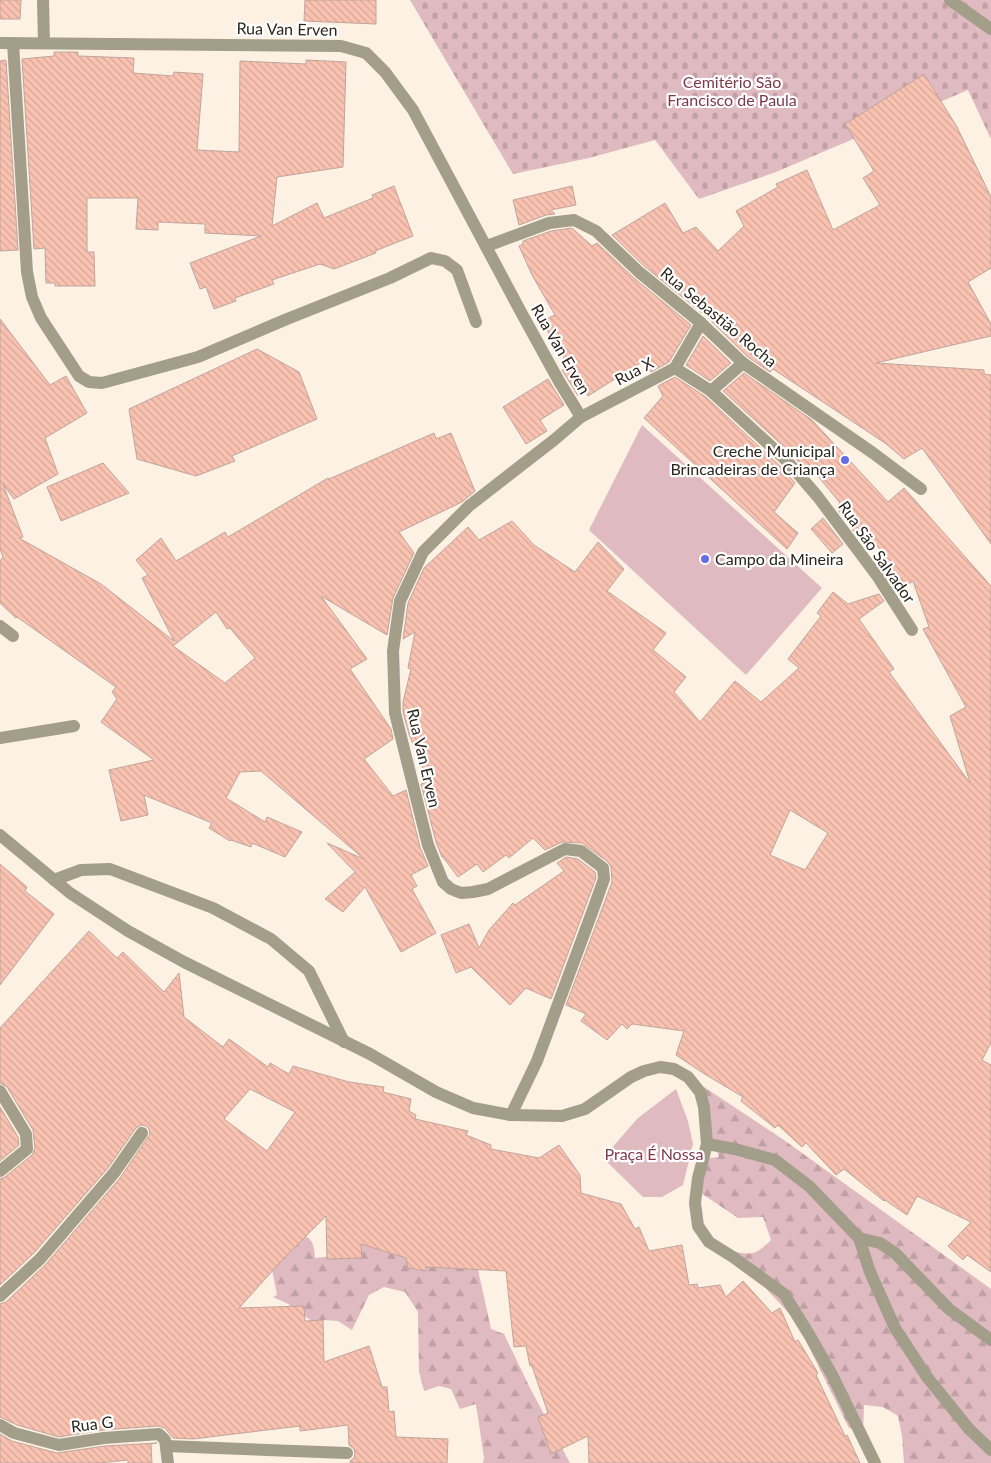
<svg xmlns="http://www.w3.org/2000/svg" width="991" height="1463" viewBox="0 0 991 1463" font-family="Lato,sans-serif">
<style>
.forest{fill:url(#forest-firs)}
.cemetery{fill:url(#cemetery-stones)}
.green{fill:#dfbac0}
.building{fill:url(#building-back-hatch);stroke:#c0a59c;fill-rule:evenodd}
.lines{fill:none;stroke-linecap:round;stroke-linejoin:round}
.lane{stroke:#a29e89;stroke-width:12}
.street{stroke:#a29e89;stroke-width:12}
.poi-dot{fill:#666ce5;stroke:#fff;stroke-width:2}
.labels{text-anchor:middle;stroke-width:4.5;stroke-linejoin:round;paint-order:stroke}
.street-label{font-size:16px;fill:#2c251d;stroke:#fff}
.park-label{font-size:16px;fill:#7f3949;stroke:#fff}
.poi-label{font-size:16px;fill:#2c251d;stroke:#fff;text-anchor:end}
</style>
<defs>
<pattern id="forest-firs" width="22" height="20" patternUnits="userSpaceOnUse" patternTransform="scale(1.25)"><rect width="22" height="20" fill="#dfbac0"/><path d="M5 1l3.5 6h-7zM16 11l3.5 6h-7z" fill="#c0a0a5"/></pattern>
<pattern id="cemetery-stones" width="16" height="16" patternUnits="userSpaceOnUse" patternTransform="scale(1.25)"><rect width="16" height="16" fill="#dfbac0"/><path d="M2 7V4a2 2 0 0 1 4 0v3zM10 15v-3a2 2 0 0 1 4 0v3z" fill="#c0a0a5"/></pattern>
<pattern id="building-back-hatch" width="6" height="6" patternUnits="userSpaceOnUse" patternTransform="scale(1.25)"><rect width="6" height="6" fill="#f9c2b1"/><path d="M-1 5l2 2M0 0l6 6M5-1l2 2" fill="none" stroke="#d6a798"/></pattern>
</defs>
<rect width="100%" height="100%" fill="#fdf1e4"/>
<!-- forest -->
<g class="forest">
<path d="M704,1087L784,1140L991,1289V1463H904L902,1436L898,1416L883,1407L864,1405L863,1432L849,1428L796,1321L731,1251C752,1255 755,1256 771,1240L763,1217L738,1218L698,1191L699,1159L719,1157L700,1106Z"/>
<path d="M295,1232C311,1236 314,1241 315,1258L332,1256L366,1240L475,1256L491,1329L504,1334L530,1388L570,1463H483L484,1458L476,1404L460,1409L451,1389L439,1386L424,1391L419,1372L418,1312L405,1292L384,1287L369,1295L352,1330L338,1321L323,1320L313,1322L288,1304L273,1297L277,1295L272,1269Z"/>
</g>
<!-- cemetery -->
<path class="cemetery" d="M410,0H991V139L968,90L776,172L699,199L655,140L589,158L513,174Z"/>
<!-- green -->
<g class="green">
<path d="M642,425L822,588L746,675L589,530Z"/>
<path d="M676,1089L688,1121L693,1144L683,1185L662,1197H643L603,1158L638,1118Z"/>
</g>
<!-- building -->
<g class="building">
<path d="M0,0H21L20,19H0Z"/>
<path d="M305,0H376V24L304,21Z"/>
<path d="M54,52H78V56L134,58L133,73L173,76L174,72L203,74L197,150L239,152L240,61L306,64V60L346,62L343,167L277,177L272,226L317,203L324,218L373,198L372,195L394,186L413,236L375,251L376,253L334,269L320,264L272,280L274,284L235,298L236,301L214,309L206,287L200,289L190,263L261,236L205,233V224L158,222V230L136,229L138,198H87V252H94L95,286H55V283H46L45,248L34,249L22,59L54,56Z"/>
<path d="M6,60L18,250L0,251V61Z"/>
<path d="M924,74L957,127L991,197V268L968,282L991,324V336L876,363L984,370V374L991,375V544L922,448L904,459L885,443L773,369L770,372L748,357L707,317L644,266L612,235L665,203L683,233L696,227L718,251L744,226L736,211L778,187L776,184L807,170L833,230L880,205L863,178L874,171L845,124Z"/>
<path d="M572,186L576,205L551,210L555,214L546,215L519,225L513,200Z"/>
<path d="M572,228L592,246L597,243L634,278L691,325L669,362L651,372L645,360L588,396L585,392L578,396L562,370L569,366L548,332L544,320L555,315L532,275L519,246L523,244V241L551,231Z"/>
<path d="M0,319L50,385L66,376L87,413L45,438L58,474L14,499L3,484L23,537L19,538L101,584L174,641L142,578L148,575L136,560L161,538L176,561L225,532L228,537L328,478L329,479L434,433L436,439L451,433L475,491L462,502L399,532L414,553L393,598L387,635L321,596L367,659L350,669L391,729L393,739L364,759L393,796L406,790L420,847L428,866L411,875L417,886L412,889L436,933L401,952L365,887L343,912L325,899L355,872L327,843L364,859L261,771L240,772L226,798L265,822L267,817L302,832L285,857L252,843L251,847L231,840L230,841L209,828L212,823L144,795L148,815L121,821L109,770L154,760L101,722L117,699L112,692L116,687L17,617L16,618L0,603V561L3,557L0,549ZM216,612L227,629L230,628L255,658L225,683L173,646Z"/>
<path d="M703,336L731,363L710,381L686,365Z"/>
<path d="M257,349L299,372L317,419L232,456L235,461L196,476L137,459L129,409Z"/>
<path d="M744,373L812,420L888,502L904,488L991,586V1043L982,1060L991,1065V1272L967,1255L963,1260L948,1246L971,1222L917,1196L907,1215L885,1200L884,1201L844,1169L836,1175L806,1143L802,1147L778,1125L775,1128L741,1101L743,1097L703,1073L676,1055L684,1031L632,1024L627,1029L622,1024L607,1040L581,1021L586,1014L566,1005L612,882L611,867L608,862L582,843L562,842L545,850L533,838L509,858L506,855L483,872L477,864L458,877L443,857H442L436,842L421,784L428,781L409,734L403,712V702L411,669L408,668L415,632L403,639L408,603L424,568L468,527L479,540L512,521L534,545L575,572L598,542L624,569L607,591L666,633L653,650L686,677L674,692L700,722L735,681L761,702L799,668L788,659L821,616L817,613L833,592L848,604L879,594L884,601L859,619L894,669L889,672L970,783L950,716L966,707L923,629L929,627L913,581L901,589L879,548L861,528L855,533L836,507L840,503L809,465L805,470L793,455L723,391ZM790,810L828,833L805,870L770,855Z"/>
<path d="M675,377L706,397L781,467L795,483L774,512L798,533L787,549L644,418L663,396L658,386Z"/>
<path d="M548,379L564,405L540,420L547,431L526,444L503,407Z"/>
<path d="M103,463L129,493L61,521L47,487Z"/>
<path d="M823,518L843,544L832,553L811,529Z"/>
<path d="M566,857L578,859L595,872L596,878L551,999L526,988L510,1005L471,967L456,973L441,935L469,924L479,948L489,930L513,903L515,905L564,871L557,863Z"/>
<path d="M0,864L27,887L25,891L54,914L0,985Z"/>
<path d="M89,931L117,958L123,952L164,992L179,973L184,1017L223,1047L229,1039L268,1067L270,1063L289,1074L293,1066L349,1082L384,1087L383,1092L411,1099L409,1111L416,1115L415,1119L468,1131L466,1135L491,1145V1149L539,1158L559,1145L580,1175L581,1193L621,1204L635,1229L639,1227L649,1251L682,1245L689,1285L697,1284L698,1288L720,1285L726,1297L743,1281L772,1313L780,1308L795,1342L798,1340L818,1373L816,1375L845,1436L847,1435L860,1463H589L588,1436L551,1454L538,1417L548,1413L532,1366H530L526,1346L514,1347L506,1271L426,1267V1271L408,1268L406,1258L361,1244L362,1258L327,1259L326,1216L285,1257L239,1308L304,1306L305,1321L323,1320L324,1362L369,1346L382,1387H387L389,1412L394,1411L396,1437L448,1439L447,1463H350V1461L354,1458L355,1453L354,1449L349,1445L348,1425L300,1431V1426L193,1439L173,1438L165,1428L158,1426L103,1430L59,1437L17,1425L0,1417V1304L6,1302L46,1264L120,1178L150,1134L149,1129L146,1126L142,1125L136,1128L108,1168L34,1253L0,1285V1179L5,1177L32,1155L35,1148L33,1130L7,1087L0,1083V1028ZM250,1089L295,1112L267,1151L224,1119Z"/>
<path d="M0,1107L18,1137L19,1145L0,1161Z"/>
<path d="M0,1434L12,1441L57,1453L105,1446L157,1443L151,1444L152,1463H128V1460L99,1463H0Z"/>
</g>
<g class="lines">
<!-- lane -->
<g class="lane">
<path d="M950,0L991,29"/>
<path d="M13,43L27,272L32,297L41,318L79,376L89,382L102,383L198,357L287,319L390,278L431,258L445,261L457,270L476,322"/>
<path d="M0,626L13,636"/>
<path d="M0,738L74,726"/>
<path d="M54,880L81,870L110,869L213,908L271,939L309,971L344,1042"/>
<path d="M0,1091L26,1134L27,1149L0,1171"/>
<path d="M859,1238L880,1243L895,1253L949,1309L991,1340"/>
</g>
<!-- street -->
<g class="street">
<path d="M43,0L44,43"/>
<path d="M0,43L341,46L366,53L385,72L413,110L522,314L560,383L581,417L554,440L469,506L423,552L400,601L393,651L395,713L428,845L443,882L451,889L461,893L473,892L488,889L565,849L581,851L603,868L604,879L594,907L537,1061L511,1115"/>
<path d="M487,246L549,223L574,220L596,231L639,272L701,323L743,363L873,453L921,489"/>
<path d="M701,323L675,368L711,391L787,461L818,497L878,577L912,630"/>
<path d="M711,391L743,363"/>
<path d="M581,417L675,368"/>
<path d="M0,835L70,893L128,931L184,962L370,1054L436,1092L473,1108L511,1115L562,1116L585,1109L631,1077L644,1071L660,1067L674,1069L688,1077L700,1092L704,1107L707,1144L698,1178L695,1203L698,1226L709,1242L733,1257L784,1294L810,1336L832,1375L875,1463"/>
<path d="M707,1144L735,1149L775,1160L809,1186L859,1238L870,1272L895,1328L927,1377L969,1429L991,1450"/>
<path d="M0,1296L40,1259L114,1173L142,1133"/>
<path d="M0,1425L14,1433L59,1445L104,1438L159,1434L165,1440L168,1463"/>
<path d="M166,1446L347,1453"/>
</g>
</g>
<!-- markers -->
<g class="poi-dot">
<circle cx="845" cy="460" r="5"/>
<circle cx="705" cy="559" r="5"/>
</g>
<g class="labels">
<!-- street labels -->
<g class="street-label">
<text transform="translate(287 29) rotate(1)" y="6">Rua Van Erven</text>
<text transform="translate(719 317) rotate(40)" y="6">Rua Sebastião Rocha</text>
<text transform="translate(561 349) rotate(60)" y="6">Rua Van Erven</text>
<text transform="translate(634 371) rotate(-28)" y="6">Rua X</text>
<text transform="translate(877 552) rotate(55)" y="6">Rua São Salvador</text>
<text transform="translate(424 758) rotate(77)" y="6">Rua Van Erven</text>
<text transform="translate(92 1424) rotate(-7)" y="6">Rua G</text>
</g>
<!-- park labels -->
<g class="park-label">
<text x="732" y="88">Cemitério São<tspan x="732" dy="18">Francisco de Paula</tspan></text>
<text x="654" y="1160">Praça É Nossa</text>
</g>
<!-- poi labels -->
<g class="poi-label">
<text x="835" y="457">Creche Municipal<tspan x="835" dy="18">Brincadeiras de Criança</tspan></text>
<text x="715" y="565" text-anchor="start">Campo da Mineira</text>
</g>
</g>
</svg>
